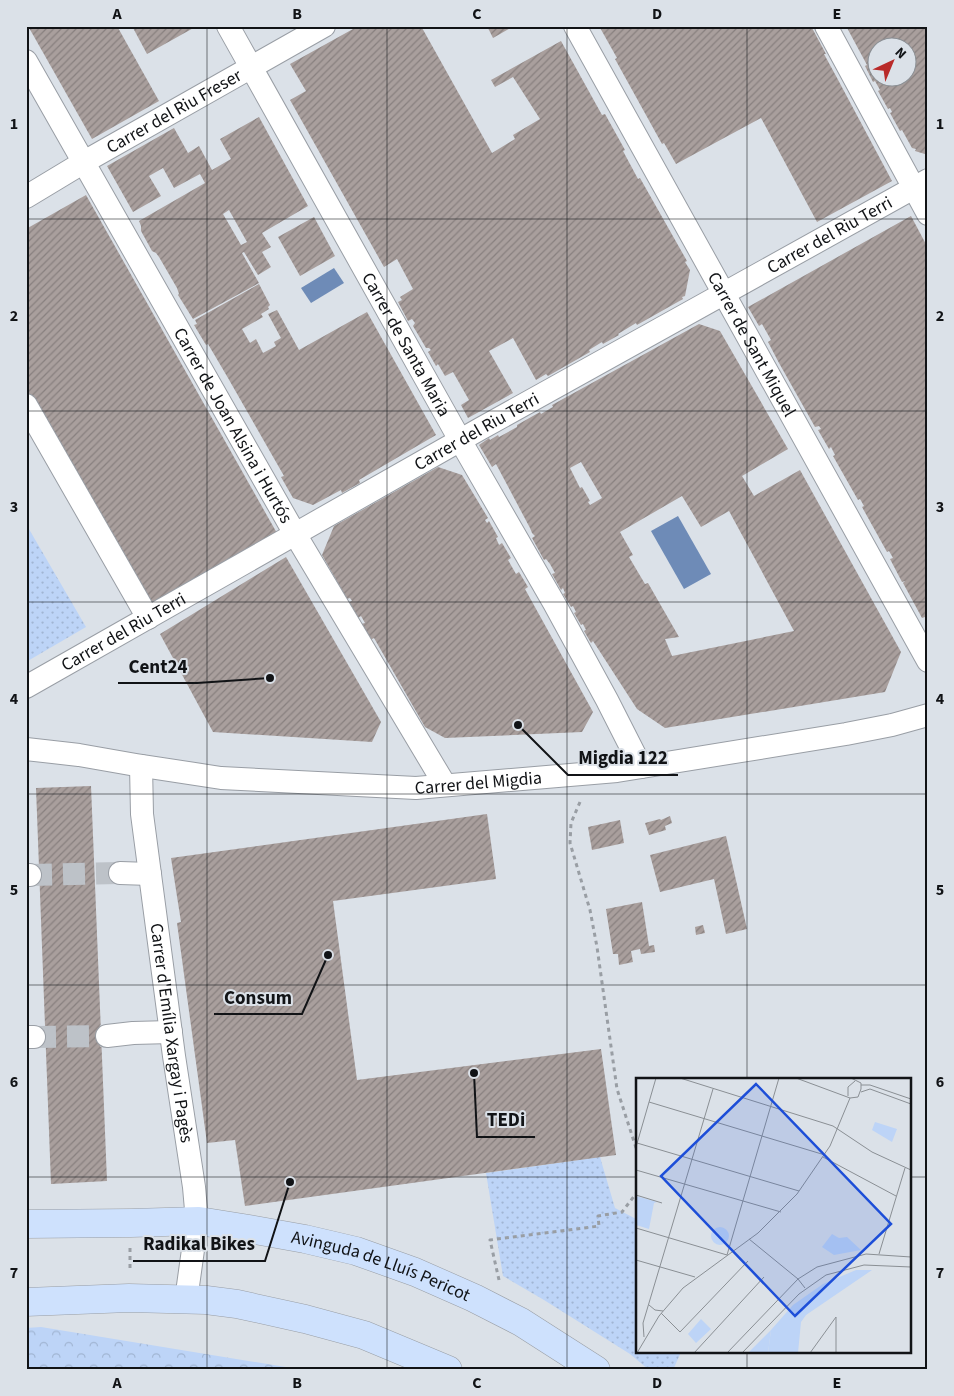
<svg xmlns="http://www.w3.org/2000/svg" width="954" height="1396" viewBox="0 0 954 1396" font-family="'Source Sans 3',sans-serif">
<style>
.green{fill:url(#green-dots)}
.forest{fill:url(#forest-crowns)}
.water{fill:#6e8bb7}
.building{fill:url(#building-hatch);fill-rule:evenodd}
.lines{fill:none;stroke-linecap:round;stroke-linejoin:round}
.street-tunnel{stroke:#bdc2c8;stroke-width:22;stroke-dasharray:22 11;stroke-linecap:butt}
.street-casing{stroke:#999ea5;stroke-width:24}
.secondary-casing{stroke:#999ea5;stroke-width:29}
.path{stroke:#999ea4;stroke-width:3;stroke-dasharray:4 4;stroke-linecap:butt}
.street{stroke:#fff;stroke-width:22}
.secondary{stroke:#cee1fd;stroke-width:28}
.grid{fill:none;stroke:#111316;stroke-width:1;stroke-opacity:0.55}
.labels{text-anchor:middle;stroke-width:4;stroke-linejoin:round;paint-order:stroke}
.street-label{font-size:18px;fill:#111316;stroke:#dbe1e8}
.inset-road{fill:none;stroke:#8a8f94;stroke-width:1}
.view{fill:#1d4ed8;fill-opacity:0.15;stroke:#1d4ed8;stroke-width:2.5}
.inset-edge{fill:none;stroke:#111316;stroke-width:2.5}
.leader{fill:none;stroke:#111316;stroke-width:2}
.callout-dot{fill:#111316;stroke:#dbe1e8;stroke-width:2}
.callout-label{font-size:19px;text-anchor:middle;font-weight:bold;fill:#111316;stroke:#dbe1e8;stroke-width:4;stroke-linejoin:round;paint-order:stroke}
.neatline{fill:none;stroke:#111316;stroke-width:2}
.grid-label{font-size:16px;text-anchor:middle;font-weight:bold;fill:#111316}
</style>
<defs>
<pattern id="green-dots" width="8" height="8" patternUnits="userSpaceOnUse" patternTransform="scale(1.25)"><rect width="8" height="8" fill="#bdd4f7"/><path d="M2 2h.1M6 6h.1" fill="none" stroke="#a1b5d3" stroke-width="1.8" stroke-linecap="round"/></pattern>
<pattern id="forest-crowns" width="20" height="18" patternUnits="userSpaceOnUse" patternTransform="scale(1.25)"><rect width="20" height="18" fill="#bdd4f7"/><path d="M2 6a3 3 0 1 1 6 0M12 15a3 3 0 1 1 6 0" fill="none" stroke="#a1b5d3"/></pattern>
<pattern id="building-hatch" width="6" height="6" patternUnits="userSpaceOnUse" patternTransform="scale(1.25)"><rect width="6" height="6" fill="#a99f9d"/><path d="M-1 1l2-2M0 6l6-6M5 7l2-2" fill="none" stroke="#88807f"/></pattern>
</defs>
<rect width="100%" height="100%" fill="#dbe1e8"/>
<!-- green -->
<g class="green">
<path d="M26,524L86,627L26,662Z"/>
<path d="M600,1157L615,1208L638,1220V1352H681L673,1370H649L630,1354L544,1300L503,1276L486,1173Z"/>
</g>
<!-- forest -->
<path class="forest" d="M41,1327L304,1370H26V1328Z"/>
<!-- water -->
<g class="water">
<path d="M334,268L344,283L311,303L301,288Z"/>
<path d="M678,516L711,574L684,589L651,531Z"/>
</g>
<!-- building -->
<g class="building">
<path d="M28,26H117L159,101L92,139Z"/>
<path d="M132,26H197L147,54Z"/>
<path d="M352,26H421L492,153L515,139L513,135L540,119L513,77L495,87L491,80L561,41L602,115L605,114L625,150L623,151L638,179L640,178L687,261L685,262L690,270L685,296L682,297L683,299L637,325L636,323L618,334L619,335L603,344L602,342L589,350L590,352L548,376L546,374L536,380L513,338L489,351L513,393L468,418L461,405L469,400L453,372L445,376L438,364L436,366L428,352L431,350L429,348H426L413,326L415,323L412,319L408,321L398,302L402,300L400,297L413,289L397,259L384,267L290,100L306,91L290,64L353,29Z"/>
<path d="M487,26H514L493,38Z"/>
<path d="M599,26H811L826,54H824L836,76L892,181L817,222L761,118L676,164L664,143L662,144L615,59L617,58Z"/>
<path d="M846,26H927L928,155L915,151L916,149L912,148L902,130L900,131L890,113L892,112L890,108L888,109L878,91L880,90L875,81L873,82L865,66L867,65ZM876,48H906V78H876Z"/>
<path d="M259,117L308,206L262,233L271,247L262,252L271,267L258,275L244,252L242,253L259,283L193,319L178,295L179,294L177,288L159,257L156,253L152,251L141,231V226L139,221L205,183L200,174L174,188L163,168L149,176L161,196L133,212L107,166L174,128L188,153L199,146L212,170L231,159L220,139ZM229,210L247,242L241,245L223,214Z"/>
<path d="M86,195L278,535L148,609L26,389V229Z"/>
<path d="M911,216L928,248V622L925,617L922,618L903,583L905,581L902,582L890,559L893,558L889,551L887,552L862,507L864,506L860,499L858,500L833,456L835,455L831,447L829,449L818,430L821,429L819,426L815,427L779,363L768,342L771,340L762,324L759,326L748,307Z"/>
<path d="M314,217L335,256L300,276L278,237Z"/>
<path d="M259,284L270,305L268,307L269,309L261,314L263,317L242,329L250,343L256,339L263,353L276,346L274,342L281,338L268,314L277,310L299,350L367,312L436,435L359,480L360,483L342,493L341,490L313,505L293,498L281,477L284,476L228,378L208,344L206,345L194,325L197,324L195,320Z"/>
<path d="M699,324L720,331L788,449L742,476L754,496L800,470L901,652L885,692L665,728L637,709L593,641L591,643L584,631L586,630L583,624L581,625L574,613L576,612L573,606L571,607L563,594L565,593L563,588L561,590L552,574L555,573L550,564L546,559L544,560L532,538L535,536L532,533L530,528L496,464L492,467L479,445L489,438L490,440L498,435L499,437L517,427V425L540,412L541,414L551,408L553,407L552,405ZM581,462L602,498L590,505L588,502L590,501L582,487L580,488L570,468ZM682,496L701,527L729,511L794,631L672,656L665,639L679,637L648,583L645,584L629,557L633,555L620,532Z"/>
<path d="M438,467L462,475L488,518L485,520L487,523L489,521L498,537L496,538L499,545L502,543L511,558L508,560L516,574L519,572L528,587L525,589L593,712L582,732L445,738L425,727L374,638L370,640L361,624L365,623L361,616L358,618L349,602L352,601L350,598L347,599L322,555L334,526Z"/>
<path d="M286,557L381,722L372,742L213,732L160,634Z"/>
<path d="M91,786L107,1181L51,1184L36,788Z"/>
<path d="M487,814L496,879L333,901L357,1080L601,1049L616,1155L245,1206L235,1140L207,1143L177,923L181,922L171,858Z"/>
<path d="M670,816L672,823L665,826L666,830L649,835L645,823L660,819L661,820Z"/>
<path d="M620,820L624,843L592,850L588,827Z"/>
<path d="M726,836L747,929L726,934L714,879L660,892L650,855Z"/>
<path d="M642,902L649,946L654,945L655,952L641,954L640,949L631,951L633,962L619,965L618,954H613L606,909Z"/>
<path d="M703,925L705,933L696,935L695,927Z"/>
</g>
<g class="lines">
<!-- street-tunnel -->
<g class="street-tunnel">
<path d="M30,875L120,873"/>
<path d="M34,1037L107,1036"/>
</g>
<!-- street casing -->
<g class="street-casing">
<g id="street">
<path id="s1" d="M228,26L460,440L554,603L607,700L641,767"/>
<path id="s2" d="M575,26L928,661"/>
<path d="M826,26L928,214"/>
<path id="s3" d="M26,61L295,534L445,785"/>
<path id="s4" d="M26,197L84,162L324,26"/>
<path d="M26,405L148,618"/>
<path id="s5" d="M26,687L480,429L928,180"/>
<path id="s6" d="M26,749L79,755L136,765L221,778L416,788L617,771L846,734L892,725L928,715"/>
<path id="s7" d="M141,766L142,814L174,1056L194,1187L197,1221L186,1300"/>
<path d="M120,873L150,874"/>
<path d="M26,875H30"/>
<path d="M107,1036L133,1033L171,1032"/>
<path d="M26,1037H34"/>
</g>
</g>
<!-- secondary casing -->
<g class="secondary-casing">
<g id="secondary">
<path id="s8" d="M26,1224L131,1223L199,1221L249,1229L305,1239L356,1251L415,1272L474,1298L521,1322L596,1370"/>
<path d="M26,1302L129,1298L206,1300L237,1304L305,1319L364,1335L448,1370"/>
</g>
</g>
<!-- path -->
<g class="path">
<path d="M580,802L571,823L570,843L590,910L597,947L617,1089L638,1154"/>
<path d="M130,1248V1272"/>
<path d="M499,1280L490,1240L599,1226L598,1216L622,1212L638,1191"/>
</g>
<!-- street -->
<use href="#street" class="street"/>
<!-- secondary -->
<use href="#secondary" class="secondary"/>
</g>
<!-- grid -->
<path class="grid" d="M207,26V1370M387,26V1370M567,26V1370M747,26V1080M26,219H928M26,411H928M26,602H928M26,794H928M26,985H928M26,1177H638M910,1177H928M747,1352V1370"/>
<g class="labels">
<!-- street labels -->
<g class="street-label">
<text dy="6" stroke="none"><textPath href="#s4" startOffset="171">Carrer del Riu Freser</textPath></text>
<text dy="6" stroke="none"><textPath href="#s5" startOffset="922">Carrer del Riu Terri</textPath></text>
<text dy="6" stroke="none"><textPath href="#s1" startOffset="365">Carrer de Santa Maria</textPath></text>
<text dy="6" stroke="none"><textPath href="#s2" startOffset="364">Carrer de Sant Miquel</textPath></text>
<text dy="6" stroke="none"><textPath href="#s3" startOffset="419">Carrer de Joan Alsina i Hurtós</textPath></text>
<text dy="6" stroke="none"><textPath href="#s5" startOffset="518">Carrer del Riu Terri</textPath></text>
<text dy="6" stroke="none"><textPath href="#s5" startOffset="112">Carrer del Riu Terri</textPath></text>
<text dy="6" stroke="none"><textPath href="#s6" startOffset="455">Carrer del Migdia</textPath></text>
<text dy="6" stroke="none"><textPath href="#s7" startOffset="269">Carrer d'Emília Xargay i Pagès</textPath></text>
<text dy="6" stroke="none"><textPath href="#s8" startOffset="361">Avinguda de Lluís Pericot</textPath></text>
</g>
</g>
<!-- overview -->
<g transform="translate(636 1078)">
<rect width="275" height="275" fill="#dbe1e8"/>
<path d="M239,44L261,51L256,64L236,52ZM0,118L21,124L18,125L13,151L0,147ZM75 158a9 9 0 1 1 18 0a9 9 0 1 1-18 0ZM196,156L203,160L211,159L225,172L198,177L186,169ZM65,241L75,251L60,265L52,256ZM135,252L132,275H112Z" fill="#bdd4f7"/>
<path d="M220,192H236L170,237L165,244L162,275H132L135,252L157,227L187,206Z" fill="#bdd4f7"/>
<path class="inset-road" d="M44,0L197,48L236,74L275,92M160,0L214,20M225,7H234L275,21M225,14L234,11L275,26M212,18V9L219,3M214,20L222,19L225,11V5L215,0M13,24L189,77M1,65L163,113M0,69L20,0M187,79L260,118M0,92L145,134M0,117L26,125M0,150L91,177M113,161L162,201L169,210M243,176L269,90M91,177L143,0M0,182L59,199M13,227L19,232L27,233M25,235L44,254L112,183M8,259L7,245L77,11M1,275L23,238L47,210L122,155L161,116L194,68L214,20M58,275L128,199M91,275L162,201L181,189L230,176L275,179M106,275L163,216L190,197L228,187L275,189M174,275L200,239M200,275V239"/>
<path class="view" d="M120,6L255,146L159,238L25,98Z"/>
<rect width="275" height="275" class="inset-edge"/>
</g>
<!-- callouts -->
<path class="leader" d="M270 678L197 683H118M518 725L568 775H678M328 955L302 1014H214M474 1073L477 1137H535M290 1182L265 1261H133"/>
<g class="callout-dot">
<circle cx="270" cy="678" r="5"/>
<circle cx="518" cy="725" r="5"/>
<circle cx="328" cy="955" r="5"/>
<circle cx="474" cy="1073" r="5"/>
<circle cx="290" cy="1182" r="5"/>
</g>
<g class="callout-label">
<text x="158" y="673">Cent24</text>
<text x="623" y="764">Migdia 122</text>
<text x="258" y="1004">Consum</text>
<text x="506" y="1126">TEDi</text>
<text x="199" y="1250">Radikal Bikes</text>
</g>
<!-- border -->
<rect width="954" height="1396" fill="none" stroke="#dbe1e8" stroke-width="55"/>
<!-- north arrow -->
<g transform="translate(892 62) rotate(44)"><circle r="24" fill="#dbe1e8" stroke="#8a8f94"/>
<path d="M0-4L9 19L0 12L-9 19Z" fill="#b92a29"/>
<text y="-8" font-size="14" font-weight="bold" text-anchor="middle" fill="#111316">N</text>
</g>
<rect x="28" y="28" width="898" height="1340" class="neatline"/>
<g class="grid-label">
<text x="117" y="19">A</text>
<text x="297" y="19">B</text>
<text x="477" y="19">C</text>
<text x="657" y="19">D</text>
<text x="837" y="19">E</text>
<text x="14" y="129">1</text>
<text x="940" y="129">1</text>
<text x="14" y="321">2</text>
<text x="940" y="321">2</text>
<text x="14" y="512">3</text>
<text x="940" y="512">3</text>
<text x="14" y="704">4</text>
<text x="940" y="704">4</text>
<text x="14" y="895">5</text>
<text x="940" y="895">5</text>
<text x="14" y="1087">6</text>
<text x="940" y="1087">6</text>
<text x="14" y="1278">7</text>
<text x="940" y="1278">7</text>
<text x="117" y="1388">A</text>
<text x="297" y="1388">B</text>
<text x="477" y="1388">C</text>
<text x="657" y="1388">D</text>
<text x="837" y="1388">E</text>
</g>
</svg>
